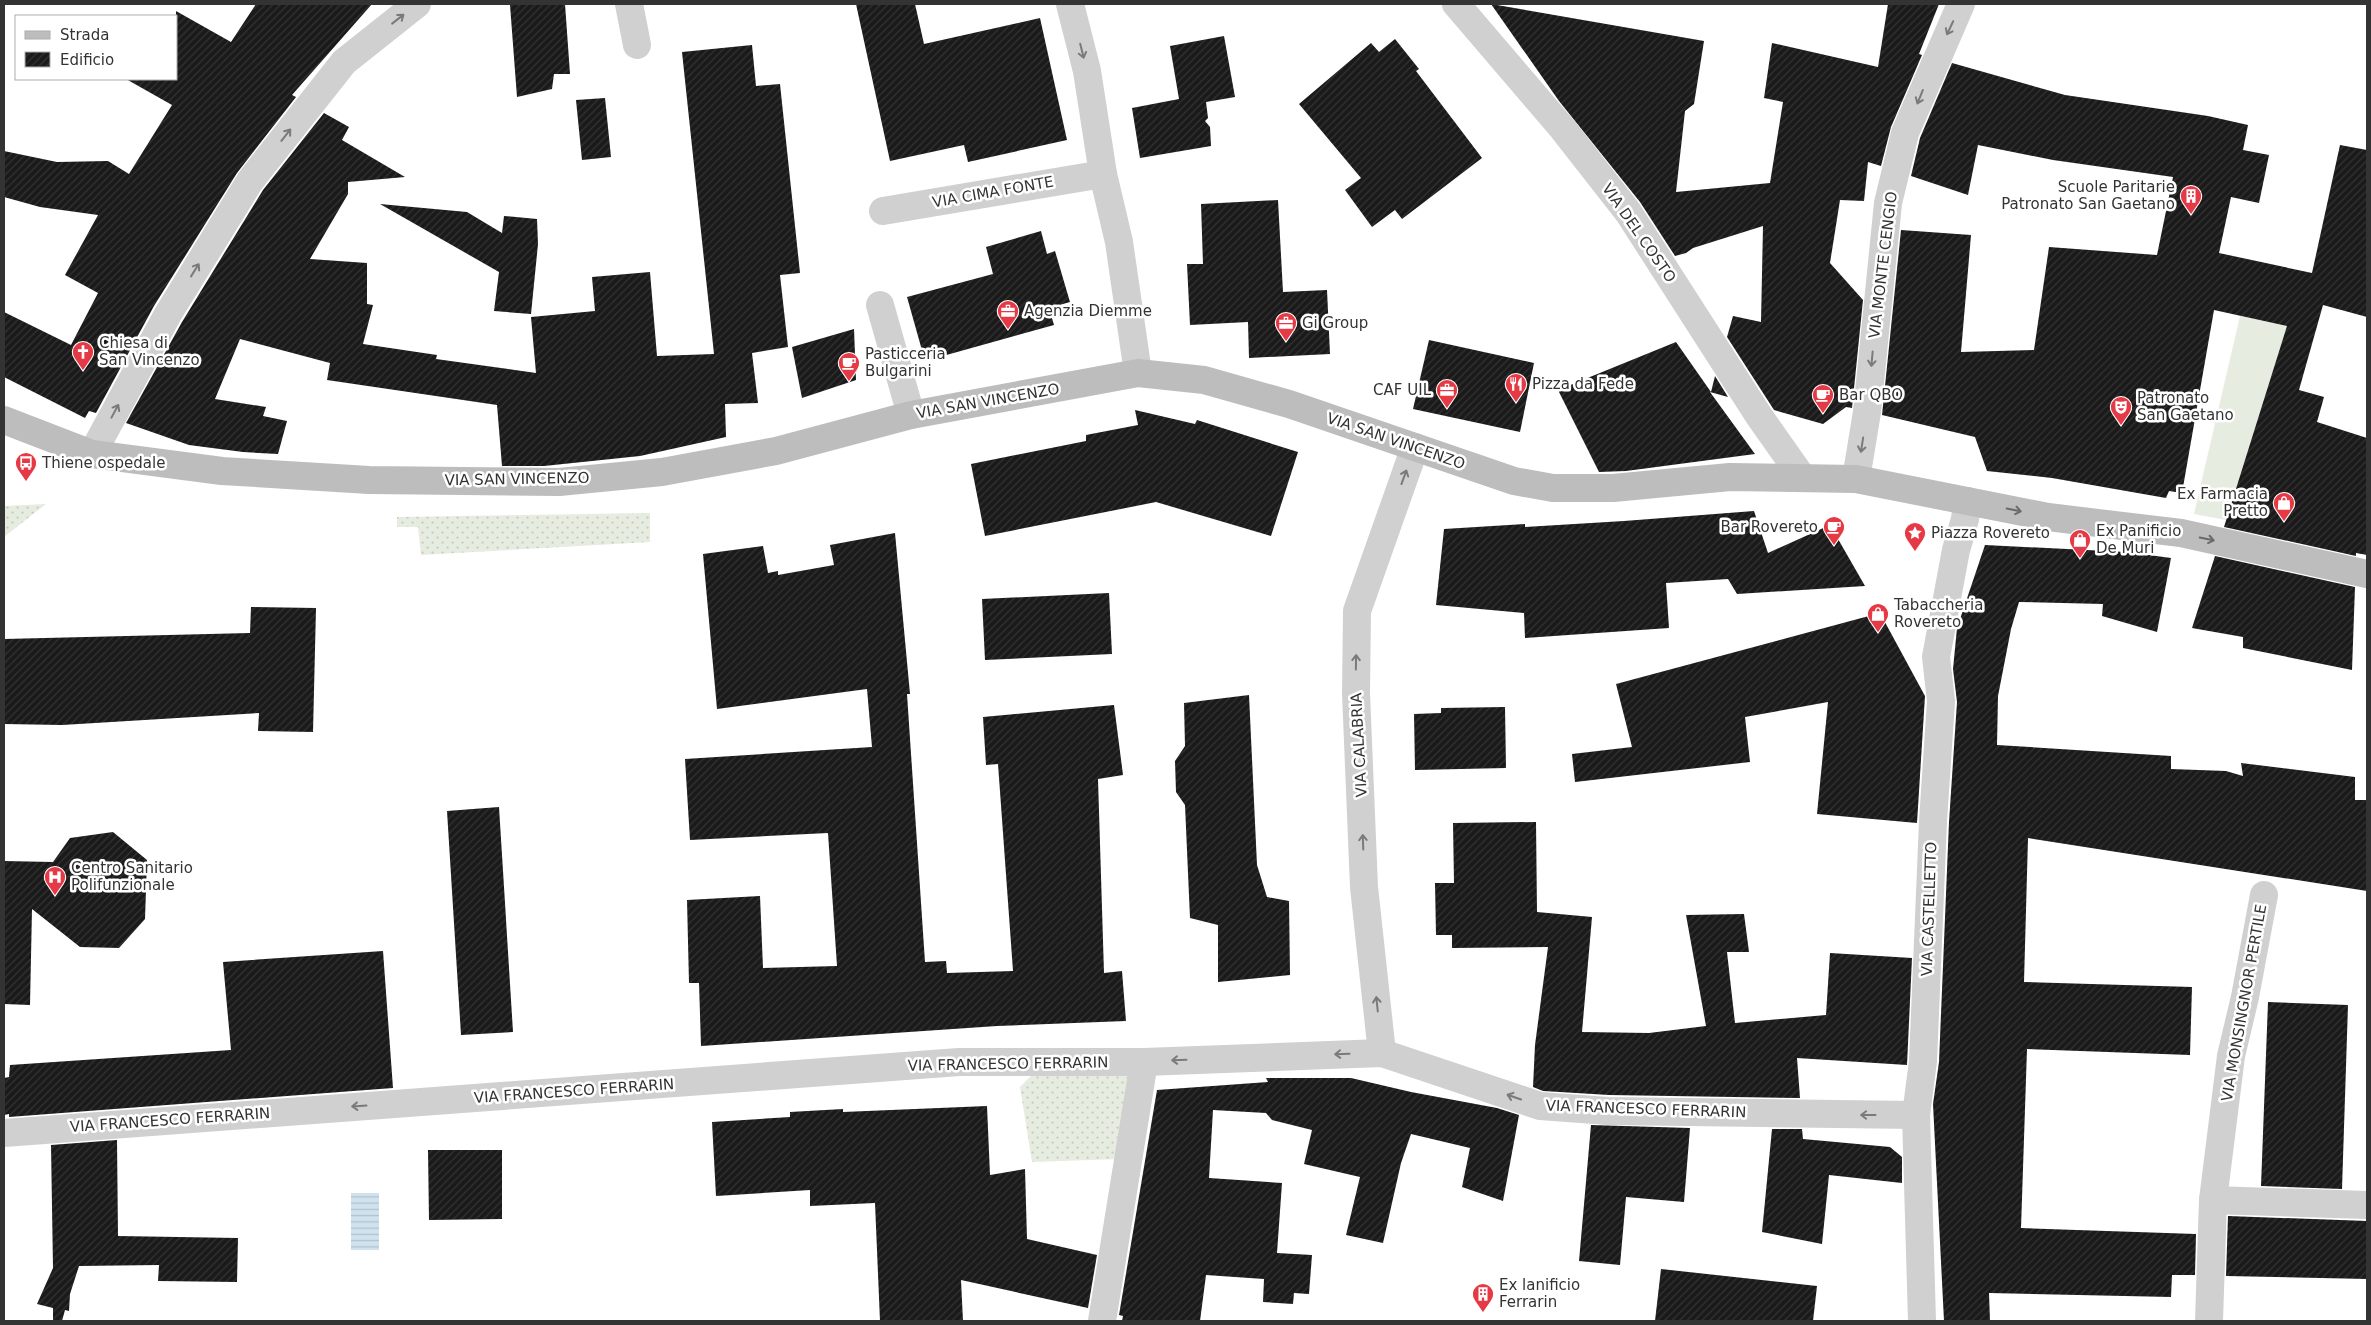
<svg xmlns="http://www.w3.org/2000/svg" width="2371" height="1325" viewBox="0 0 2371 1325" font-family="'DejaVu Sans',sans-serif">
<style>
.grass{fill:url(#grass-dots)}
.garden{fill:#e6ecdf}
.water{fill:url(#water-rules)}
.building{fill:url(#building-hatch)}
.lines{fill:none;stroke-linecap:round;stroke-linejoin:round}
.street{stroke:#d0d0d0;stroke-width:28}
.secondary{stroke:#bdbdbd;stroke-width:28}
.oneway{stroke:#7a7a7a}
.oneway2{stroke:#6a6a6a}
.labels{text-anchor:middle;stroke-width:5;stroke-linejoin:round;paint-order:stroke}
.poi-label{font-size:15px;fill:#333;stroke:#fff;text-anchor:start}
.street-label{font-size:15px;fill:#333;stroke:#fff}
</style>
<defs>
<pattern id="grass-dots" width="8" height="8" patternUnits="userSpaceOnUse" patternTransform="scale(1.25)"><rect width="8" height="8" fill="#e6ecdf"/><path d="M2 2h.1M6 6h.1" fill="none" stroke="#c6cbc0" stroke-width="1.8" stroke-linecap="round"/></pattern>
<pattern id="water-rules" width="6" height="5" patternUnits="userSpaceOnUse" patternTransform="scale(1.25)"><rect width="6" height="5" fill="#cfe2ee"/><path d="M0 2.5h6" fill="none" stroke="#b2c2cd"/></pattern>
<pattern id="building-hatch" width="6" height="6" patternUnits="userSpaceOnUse" patternTransform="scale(1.25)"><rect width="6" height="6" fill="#1a1a1a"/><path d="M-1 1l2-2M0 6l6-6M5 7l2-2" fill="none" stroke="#333"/></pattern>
</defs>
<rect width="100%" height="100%" fill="#fff"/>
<!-- grass -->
<g class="grass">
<path d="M46,504L4,537V506Z"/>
<path d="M650,513V542L421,555L418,527H397V517Z"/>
<path d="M1127,1074L1133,1099L1120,1159L1032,1162L1020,1087L1031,1076Z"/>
</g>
<!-- garden -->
<path class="garden" d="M2240,316L2287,326L2226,520L2194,514Z"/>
<!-- water -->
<rect class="water" x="351" y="1193" width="28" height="57"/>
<!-- building -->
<g class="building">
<path d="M256,4H372L292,95L296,97L237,173L154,306L96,413L89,411L85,418L4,377V312L71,345L98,293L65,275L98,215L40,207L4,197V151L57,162L108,161L129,174L172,105L126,79H176V11L231,42Z"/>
<path d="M532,4H565L570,74H554L552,89L517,97L510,5Z"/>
<path d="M856,4H915L924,44L1040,18L1067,140L968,162L964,145L890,161Z"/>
<path d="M1491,4L1704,41L1694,104L1685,111L1676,192L1770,183L1783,102L1764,98L1772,43L1878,67L1888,4H1939L1919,54L1922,55L1891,127L1881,166L1868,162L1864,201L1840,200L1830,263L1863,300L1852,408L1846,407L1823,424L1774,410L1727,337L1733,316L1761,322L1763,226L1693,248L1686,253L1675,256L1640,202L1559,101Z"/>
<path d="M1224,36L1235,97L1206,102L1208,118L1205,121L1210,127L1211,146L1140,158L1132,108L1179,99L1170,46Z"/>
<path d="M1395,39L1419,69L1416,71L1482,158L1402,219L1395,210L1372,227L1345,190L1361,178L1299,104L1371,43L1379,52Z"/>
<path d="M752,45L756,86L780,84L800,273L780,275L788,347L752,353L758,403L725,404L726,437L640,456L544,466H502L497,405L327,380L330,363L240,339L215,399L266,407L263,416L287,421L278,454L243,452L189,445L126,423L182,322L263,190L324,113L349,127L342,140L405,177L348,182V194L310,259L367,263V304L373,305L363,344L437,355L436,359L536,373L531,317L595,311L592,277L650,272L657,356L714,354L682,52Z"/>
<path d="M1952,63L2065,95L2208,116L2248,125L2243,150L2269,155L2259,203L2231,197L2219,253L2312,273L2340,145L2367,150V317L2323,305L2299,390L2324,397L2317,422L2367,438V555L2356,553V556L2224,527L2287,326L2214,310L2182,493L2169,491L2166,498L2052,478L1987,471L1975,437L1882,415L1901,230L1971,235L1961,352L2034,350L2049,247L2157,255L2173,177L2053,160L1978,145L1968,195L1911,176L1920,138Z"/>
<path d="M605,98L611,157L582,160L576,100Z"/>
<path d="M1278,200L1283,292L1327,290L1330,354L1249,358L1248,322L1190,325L1187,264H1203L1201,204Z"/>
<path d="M380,204L467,212L502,233L504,216L537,219L538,244L531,314L494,311L499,272Z"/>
<path d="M1041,231L1047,254L1055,251L1070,302L1049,308L1054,325L925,361L907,297L993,274L986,247Z"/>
<path d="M854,329L856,380L802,398L792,347Z"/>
<path d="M1429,340L1534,363L1520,432L1413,409Z"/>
<path d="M1676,342L1711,392L1715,376L1728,397L1710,392L1755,454L1626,471L1599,472L1558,390Z"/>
<path d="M1135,410L1195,424L1197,420L1298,452L1271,536L1156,502L985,536L971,464L1086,441V435L1138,425Z"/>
<path d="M1754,511L1768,553L1830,525L1865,586L1737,594L1728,579L1666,583L1669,628L1525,638L1524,613L1436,605L1444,529L1525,524V527L1624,521Z"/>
<path d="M895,533L910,694H907L925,962L946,961L947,973L1013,971L998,764L986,765L983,717L1114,705L1123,775L1098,779L1104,973L1122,971L1126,1021L997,1026L701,1046L699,983H689L687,900L760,896L763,968L837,966L828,833L690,840L685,759L872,747L867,689L717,709L703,554L763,546L768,573L778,571V575L834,565L830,545Z"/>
<path d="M1985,545L2127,552L2171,558L2157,632L2102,616L2103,604L2019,602L2011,629L1998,696L1997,745L2171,756V769L2226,771L2243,776L2241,763L2355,777V800H2367V891L2028,838L2024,982L2192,987L2190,1055L2027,1049L2021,1228L2196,1234L2195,1275H2172L2171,1297L1989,1293L1990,1321H1944L1933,1104L1939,1062L1949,822L1957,702L1953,669L1957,628Z"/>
<path d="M2215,556L2355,587L2352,670L2243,648V637L2192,628Z"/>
<path d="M1109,593L1112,654L985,660L982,599Z"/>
<path d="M251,607L316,608L313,732L258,731L259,713L62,725L4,724V639L250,633Z"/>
<path d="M1880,613L1925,696L1917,823L1817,814L1828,702L1745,717L1750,762L1575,782L1572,754L1632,747L1616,684Z"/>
<path d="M1249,695L1257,865L1267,897L1289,901L1290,975L1218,982V925L1190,918L1185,805L1176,792L1175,761L1185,746L1184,703Z"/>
<path d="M1505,707L1506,768L1415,770L1414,714L1441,713V708Z"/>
<path d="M499,807L513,1032L461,1035L447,811Z"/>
<path d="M1536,822L1537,912L1592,917L1582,1032L1649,1033L1706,1026L1686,915L1744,914L1749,952H1727L1735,1023L1826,1015L1830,953L1912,958L1907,1065L1797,1058L1800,1098L1609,1095L1543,1091L1533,1087L1535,1045L1548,947L1452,948V935H1436L1435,883H1454L1453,823Z"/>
<path d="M113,832L147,860L145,919L119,948L80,947L32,909L30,1005L4,1004V861L53,862L70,838Z"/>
<path d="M383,951L393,1088L9,1117V1114L4,1115V1078L9,1077L10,1065L231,1050L223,962Z"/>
<path d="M2268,1002L2348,1005L2342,1189L2261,1186Z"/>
<path d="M1266,1078H1351L1411,1092L1497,1108L1519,1115L1503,1201L1462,1187L1470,1148L1411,1134L1401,1163L1383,1243L1346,1235L1360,1177L1304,1164L1312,1130L1272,1120L1266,1113L1213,1110L1209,1178L1282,1183L1277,1253L1312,1255L1309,1294L1294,1293L1293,1304L1263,1302L1264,1279L1206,1275L1200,1321H1122L1123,1316L1119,1315L1157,1090L1268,1082Z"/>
<path d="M987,1106L990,1175L1025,1169L1027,1239L1097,1255L1088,1308L961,1280L963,1321H880L875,1203L810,1206V1190L716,1196L712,1122L790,1117V1112L843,1109V1112Z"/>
<path d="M1591,1125L1690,1128L1684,1202L1626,1197L1620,1265L1579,1261Z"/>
<path d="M1772,1129H1802L1803,1139L1890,1147L1902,1157V1183L1829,1175L1822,1244L1762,1232Z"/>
<path d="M117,1140L118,1236L238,1238L237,1282L158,1281L159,1265L79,1266L70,1294L69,1311L65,1310L62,1321H53V1308L37,1304L53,1268L51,1145Z"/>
<path d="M428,1150H502V1219L429,1220Z"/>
<path d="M2228,1216L2367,1221V1279L2226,1276Z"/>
<path d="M1661,1269L1817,1286L1813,1321H1655Z"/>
</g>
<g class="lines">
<!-- street -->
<g class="street">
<path d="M629,4L637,45"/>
<path d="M1070,4L1087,71L1103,174L1119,242L1138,373"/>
<path d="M1456,4L1563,129L1628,212L1759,416L1802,477"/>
<path d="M883,211L1103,174"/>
<path d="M880,305L911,415"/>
<path d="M92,454L168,314L250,181L344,62L417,4"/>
<path d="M1856,479L1867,412L1888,203L1905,133L1961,4"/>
<path d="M1382,1053L1364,887L1356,693L1357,611L1415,447"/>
<path d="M4,1133L959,1062H1144L1382,1053L1540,1106L1608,1111L1916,1115"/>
<path d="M2213,1200L2367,1205"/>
<path d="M1102,1321L1144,1062"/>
<path d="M1922,1321L1916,1115L1923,1061L1933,821L1941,701L1936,657L1956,550L1965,519L1967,501"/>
<path d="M2209,1321L2213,1200L2231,1056L2245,997L2264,895"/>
</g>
<!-- secondary -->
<path class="secondary" d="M4,420L92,454L222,471L369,480L559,482L662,472L776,451L911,415L1138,373L1204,380L1289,404L1514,481L1553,488H1613L1730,477L1856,479L2048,517L2181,533L2367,574"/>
</g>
<!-- one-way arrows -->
<defs><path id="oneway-shaft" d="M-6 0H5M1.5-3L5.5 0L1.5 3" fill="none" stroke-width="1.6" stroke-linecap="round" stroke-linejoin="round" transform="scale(1.25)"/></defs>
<g class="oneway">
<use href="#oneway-shaft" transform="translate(398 19) rotate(-38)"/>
<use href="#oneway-shaft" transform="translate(1950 28) rotate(115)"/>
<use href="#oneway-shaft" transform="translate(1082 51) rotate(76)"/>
<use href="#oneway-shaft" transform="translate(1920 97) rotate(112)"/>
<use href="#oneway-shaft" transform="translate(286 135) rotate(-52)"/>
<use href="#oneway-shaft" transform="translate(195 270) rotate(-58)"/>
<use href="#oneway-shaft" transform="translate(1872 359) rotate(95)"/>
<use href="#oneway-shaft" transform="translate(115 411) rotate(-62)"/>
<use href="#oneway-shaft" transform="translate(1862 445) rotate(99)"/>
<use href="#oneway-shaft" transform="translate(1404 477) rotate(-70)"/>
<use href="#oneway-shaft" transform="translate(1356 662) rotate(-89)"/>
<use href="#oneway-shaft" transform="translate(1363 842) rotate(-92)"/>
<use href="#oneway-shaft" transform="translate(1377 1004) rotate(-96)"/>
<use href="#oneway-shaft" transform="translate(1342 1054) rotate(178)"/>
<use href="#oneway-shaft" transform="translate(1179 1060) rotate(178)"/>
<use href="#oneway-shaft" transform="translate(1514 1097) rotate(-161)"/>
<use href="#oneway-shaft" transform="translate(359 1106) rotate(176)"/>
<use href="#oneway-shaft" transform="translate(1868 1115) rotate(-180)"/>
</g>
<g class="oneway2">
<use href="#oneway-shaft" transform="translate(2014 510) rotate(11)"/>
<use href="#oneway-shaft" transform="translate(2207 539) rotate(12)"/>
</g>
<!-- icons -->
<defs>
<g id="building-pin" transform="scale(1.125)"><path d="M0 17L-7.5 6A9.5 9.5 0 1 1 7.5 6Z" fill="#e63946" stroke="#fff"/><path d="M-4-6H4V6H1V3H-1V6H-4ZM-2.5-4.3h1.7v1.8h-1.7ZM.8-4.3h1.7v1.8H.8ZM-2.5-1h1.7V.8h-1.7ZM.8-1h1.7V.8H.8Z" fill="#fff"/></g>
<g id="office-pin" transform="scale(1.125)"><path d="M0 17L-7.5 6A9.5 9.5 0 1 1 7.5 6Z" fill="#e63946" stroke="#fff"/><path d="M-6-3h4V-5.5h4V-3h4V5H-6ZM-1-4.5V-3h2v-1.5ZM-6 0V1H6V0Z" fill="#fff"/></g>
<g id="church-pin" transform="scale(1.125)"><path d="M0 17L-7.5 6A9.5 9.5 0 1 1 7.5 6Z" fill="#e63946" stroke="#fff"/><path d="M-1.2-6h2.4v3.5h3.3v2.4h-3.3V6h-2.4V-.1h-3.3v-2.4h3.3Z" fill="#fff"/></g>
<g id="cafe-pin" transform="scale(1.125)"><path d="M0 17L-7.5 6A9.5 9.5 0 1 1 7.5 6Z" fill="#e63946" stroke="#fff"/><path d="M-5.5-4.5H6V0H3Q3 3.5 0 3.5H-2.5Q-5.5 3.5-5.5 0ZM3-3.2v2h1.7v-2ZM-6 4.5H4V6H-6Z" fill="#fff"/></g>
<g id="restaurant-pin" transform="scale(1.125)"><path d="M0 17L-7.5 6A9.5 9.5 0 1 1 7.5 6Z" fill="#e63946" stroke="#fff"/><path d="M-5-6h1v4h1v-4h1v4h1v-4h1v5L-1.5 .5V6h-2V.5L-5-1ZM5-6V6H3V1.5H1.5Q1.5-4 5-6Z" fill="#fff"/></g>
<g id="theatre-pin" transform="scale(1.125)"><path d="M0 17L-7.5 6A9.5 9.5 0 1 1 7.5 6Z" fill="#e63946" stroke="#fff"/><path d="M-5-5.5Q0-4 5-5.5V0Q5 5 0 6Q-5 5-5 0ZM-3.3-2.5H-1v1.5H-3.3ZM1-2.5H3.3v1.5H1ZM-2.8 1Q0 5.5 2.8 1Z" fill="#fff"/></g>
<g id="bus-pin" transform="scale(1.125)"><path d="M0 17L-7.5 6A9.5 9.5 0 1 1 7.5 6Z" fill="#e63946" stroke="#fff"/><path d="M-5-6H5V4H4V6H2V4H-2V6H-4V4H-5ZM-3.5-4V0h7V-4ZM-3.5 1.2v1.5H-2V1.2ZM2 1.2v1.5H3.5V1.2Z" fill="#fff"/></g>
<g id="shop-pin" transform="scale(1.125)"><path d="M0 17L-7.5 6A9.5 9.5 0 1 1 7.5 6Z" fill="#e63946" stroke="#fff"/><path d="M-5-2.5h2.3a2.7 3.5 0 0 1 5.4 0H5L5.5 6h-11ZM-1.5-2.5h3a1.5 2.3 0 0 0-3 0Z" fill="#fff"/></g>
<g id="sight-pin" transform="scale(1.125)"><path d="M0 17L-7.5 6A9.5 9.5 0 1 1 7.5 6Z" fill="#e63946" stroke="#fff"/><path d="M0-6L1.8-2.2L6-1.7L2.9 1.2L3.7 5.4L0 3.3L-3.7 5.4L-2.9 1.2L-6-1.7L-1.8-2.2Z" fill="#fff"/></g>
<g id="hospital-pin" transform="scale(1.125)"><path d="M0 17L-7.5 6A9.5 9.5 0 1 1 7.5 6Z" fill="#e63946" stroke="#fff"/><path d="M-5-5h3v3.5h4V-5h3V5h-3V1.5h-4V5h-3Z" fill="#fff"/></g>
</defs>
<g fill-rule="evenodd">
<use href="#building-pin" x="2191" y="196"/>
<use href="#office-pin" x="1008" y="311"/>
<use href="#office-pin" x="1286" y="323"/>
<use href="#church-pin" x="83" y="352"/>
<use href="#cafe-pin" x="849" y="363"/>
<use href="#restaurant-pin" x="1516" y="384"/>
<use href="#office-pin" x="1447" y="390"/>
<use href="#cafe-pin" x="1823" y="395"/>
<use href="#theatre-pin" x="2121" y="407"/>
<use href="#bus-pin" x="26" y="463"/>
<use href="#shop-pin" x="2284" y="503"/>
<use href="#cafe-pin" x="1834" y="527"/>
<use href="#sight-pin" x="1915" y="533"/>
<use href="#shop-pin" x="2080" y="540"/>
<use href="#shop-pin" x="1878" y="614"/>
<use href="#hospital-pin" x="55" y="877"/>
<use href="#building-pin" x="1483" y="1294"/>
</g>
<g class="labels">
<!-- poi labels -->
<g class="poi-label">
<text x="2175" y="192" text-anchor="end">Scuole Paritarie<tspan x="2175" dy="17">Patronato San Gaetano</tspan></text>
<text x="1024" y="316">Agenzia Diemme</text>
<text x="1302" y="328">Gi Group</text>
<text x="99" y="348">Chiesa di<tspan x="99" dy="17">San Vincenzo</tspan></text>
<text x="865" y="359">Pasticceria<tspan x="865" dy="17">Bulgarini</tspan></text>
<text x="1532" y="389">Pizza da Fede</text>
<text x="1431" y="395" text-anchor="end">CAF UIL</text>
<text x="1839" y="400">Bar QBO</text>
<text x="2137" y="403">Patronato<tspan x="2137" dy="17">San Gaetano</tspan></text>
<text x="42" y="468">Thiene ospedale</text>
<text x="2268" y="499" text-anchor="end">Ex Farmacia<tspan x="2268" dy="17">Pretto</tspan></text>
<text x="1818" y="532" text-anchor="end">Bar Rovereto</text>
<text x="2096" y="536">Ex Panificio<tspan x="2096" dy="17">De Muri</tspan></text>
<text x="1931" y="538">Piazza Rovereto</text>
<text x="1894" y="610">Tabaccheria<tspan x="1894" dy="17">Rovereto</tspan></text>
<text x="71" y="873">Centro Sanitario<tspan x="71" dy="17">Polifunzionale</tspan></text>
<text x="1499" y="1290">Ex lanificio<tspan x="1499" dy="17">Ferrarin</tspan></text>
</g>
<!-- street labels -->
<g class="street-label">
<text transform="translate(993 192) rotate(-10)" y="5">VIA CIMA FONTE</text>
<text transform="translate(1639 233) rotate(55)" y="5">VIA DEL COSTO</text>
<text transform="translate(1883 265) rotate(-83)" y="5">VIA MONTE CENGIO</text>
<text transform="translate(988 401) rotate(-10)" y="5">VIA SAN VINCENZO</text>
<text transform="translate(1396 441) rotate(19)" y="5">VIA SAN VINCENZO</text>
<text transform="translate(517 479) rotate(-1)" y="5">VIA SAN VINCENZO</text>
<text transform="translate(1359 745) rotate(-93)" y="5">VIA CALABRIA</text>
<text transform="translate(1929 909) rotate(-88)" y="5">VIA CASTELLETTO</text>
<text transform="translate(2244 1003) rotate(-80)" y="5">VIA MONSINGNOR PERTILE</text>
<text transform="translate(1008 1064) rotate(-1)" y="5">VIA FRANCESCO FERRARIN</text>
<text transform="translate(574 1091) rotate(-4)" y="5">VIA FRANCESCO FERRARIN</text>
<text transform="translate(1646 1109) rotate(2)" y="5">VIA FRANCESCO FERRARIN</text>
<text transform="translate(170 1120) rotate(-4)" y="5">VIA FRANCESCO FERRARIN</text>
</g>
</g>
<!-- border -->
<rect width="2371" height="1325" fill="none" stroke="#333333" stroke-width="10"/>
<!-- legend -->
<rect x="15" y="15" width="162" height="65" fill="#ffffff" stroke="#adadad"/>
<rect x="25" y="31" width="25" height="8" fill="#bdbdbd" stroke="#adadad"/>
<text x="60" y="40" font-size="15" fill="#333333">Strada</text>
<rect x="25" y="52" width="25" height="15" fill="url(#building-hatch)" stroke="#adadad"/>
<text x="60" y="65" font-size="15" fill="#333333">Edificio</text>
</svg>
